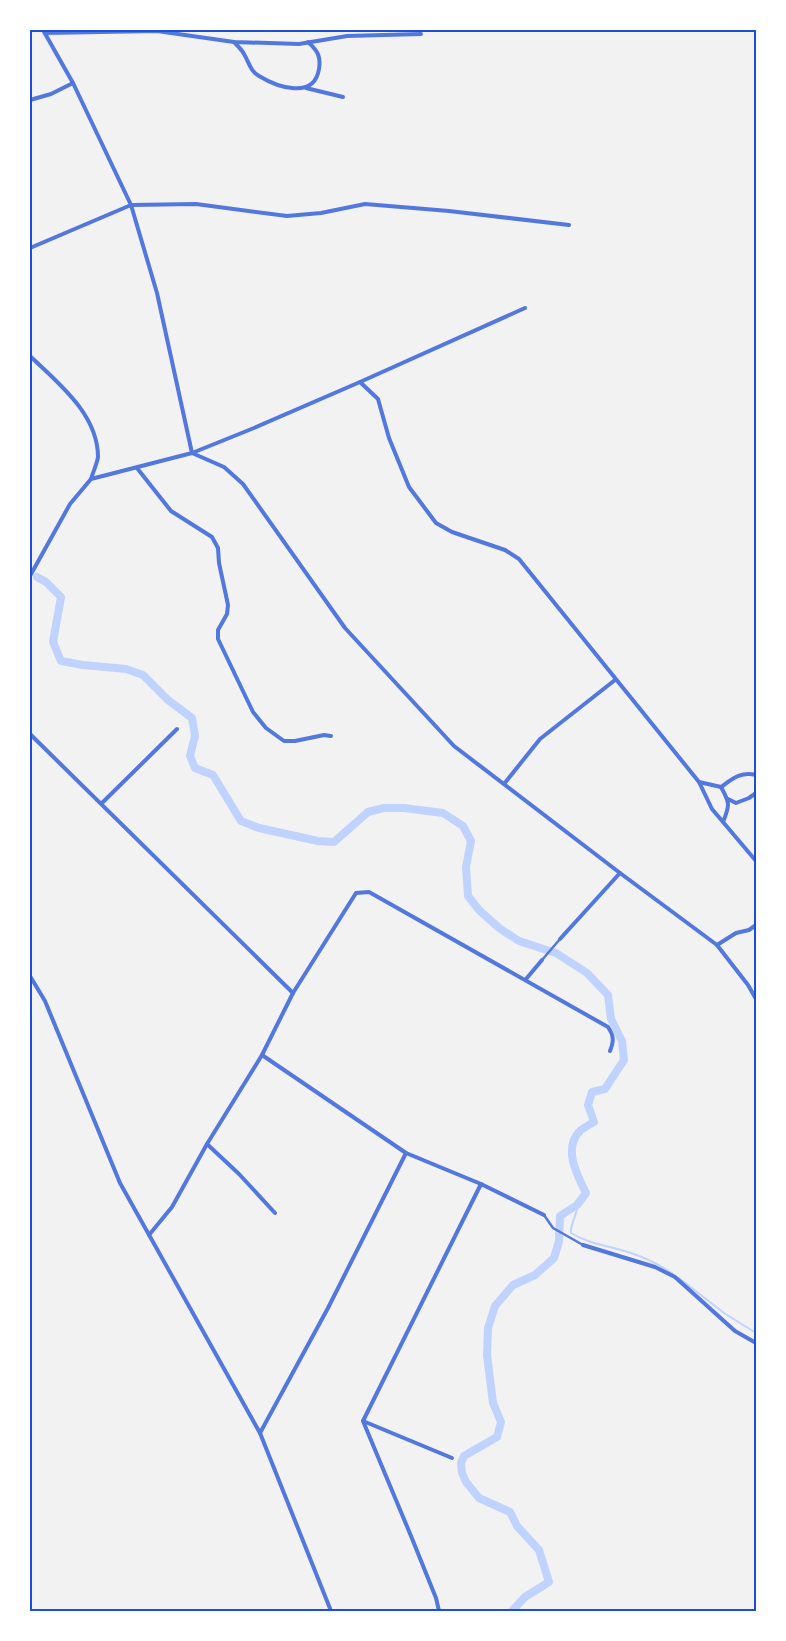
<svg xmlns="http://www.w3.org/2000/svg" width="786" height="1641" viewBox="0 0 786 1641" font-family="'DejaVu Sans',sans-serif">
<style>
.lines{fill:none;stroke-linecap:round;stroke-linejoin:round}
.stream{stroke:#bfd3fe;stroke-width:2}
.canal{stroke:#bfd3fe;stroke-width:8}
.pedestrian{stroke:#5277de;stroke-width:2.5}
.minor{stroke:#5277de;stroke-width:4}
.neatline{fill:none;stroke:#1d4ed8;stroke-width:2}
</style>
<rect width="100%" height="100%" fill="#f2f2f2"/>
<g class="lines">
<!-- stream -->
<g class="stream">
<path d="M577,1205C578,1215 570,1222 571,1233C589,1244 610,1246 631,1253C646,1258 660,1265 673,1274"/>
<path d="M679,1278L724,1313L756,1333"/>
</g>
<!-- canal -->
<path class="canal" d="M37,577L46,582L61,597L53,642L61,661L83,665L126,669L143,675L168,700L192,718L195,736L190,756L195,768L213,775L241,821L259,828L318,841L334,842L368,812L384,808H404L443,813L463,826L471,841L466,867L468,896L479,910L499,928L519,941L556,953L587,973L608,995L611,1019L622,1041L624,1060L605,1089L592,1092L588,1105L594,1122C590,1124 585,1127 581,1130C562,1147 577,1175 586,1193L577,1205L560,1216L559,1241L554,1258L535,1275L513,1285L495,1306L488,1328L487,1355L493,1403L501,1422L497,1437L464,1456L461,1463L462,1473L466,1482L479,1498L510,1512L517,1526L539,1550L549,1582L525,1597L512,1611"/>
<!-- pedestrian -->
<g class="pedestrian">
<path d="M542,960L560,939"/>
<path d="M544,1215L553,1228L583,1245"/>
</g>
<!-- minor -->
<g class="minor">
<path d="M43,30L73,83L131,205L157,293L192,453L224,467L243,484L345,628L454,746L620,873L717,945L748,985L756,999"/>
<path d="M45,33L157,31L234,42L299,44L347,36L421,34"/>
<path d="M234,42C238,46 242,50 244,54C249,62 250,71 259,76C277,87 314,100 319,69C321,57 318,51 308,42"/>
<path d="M306,88L343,97"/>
<path d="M30,100L51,94L73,83"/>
<path d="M30,248L131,205L196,204L287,216L321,213L365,204L449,211L569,225"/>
<path d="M30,356C58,383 98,414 98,457C97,464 93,472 91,479"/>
<path d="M360,382L378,399L389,438L409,487L436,523L452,532L505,550L519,559L699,782L712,809L756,861"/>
<path d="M137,468L171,511L212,537L218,548L219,563L228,605L227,614L218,630V639L253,712L266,728L284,741H295L324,735L331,736"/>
<path d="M30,576L70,504L91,479L192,453L254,428L360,382L525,308"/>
<path d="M30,734L293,993"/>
<path d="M699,782L721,787C732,779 741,771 756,775"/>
<path d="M504,784L540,739L615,680"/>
<path d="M721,787C730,803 730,805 723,822"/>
<path d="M728,799L736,803L749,798L756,793"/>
<path d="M102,803L177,729"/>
<path d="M560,939L620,873"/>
<path d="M717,945L736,933L749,930L756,925"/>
<path d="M30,976L45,1001L120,1183L260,1433L331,1611"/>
<path d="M526,979L542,960"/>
<path d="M262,1055L406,1153L481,1184L544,1215"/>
<path d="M207,1144L239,1174L275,1213"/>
<path d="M149,1235L172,1207L207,1144L262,1055L293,993L356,893L369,892L608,1027C614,1036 614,1041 610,1051"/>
<path d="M583,1245L655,1267L675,1277L735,1331L756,1343"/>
<path d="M363,1421L452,1458"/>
<path d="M260,1433L328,1308L406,1153"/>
<path d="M439,1611L436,1598L411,1536L363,1421L481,1184"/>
</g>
</g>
<!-- border -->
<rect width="786" height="1641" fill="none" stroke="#ffffff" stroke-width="62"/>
<rect x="31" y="31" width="724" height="1579" class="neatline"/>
</svg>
